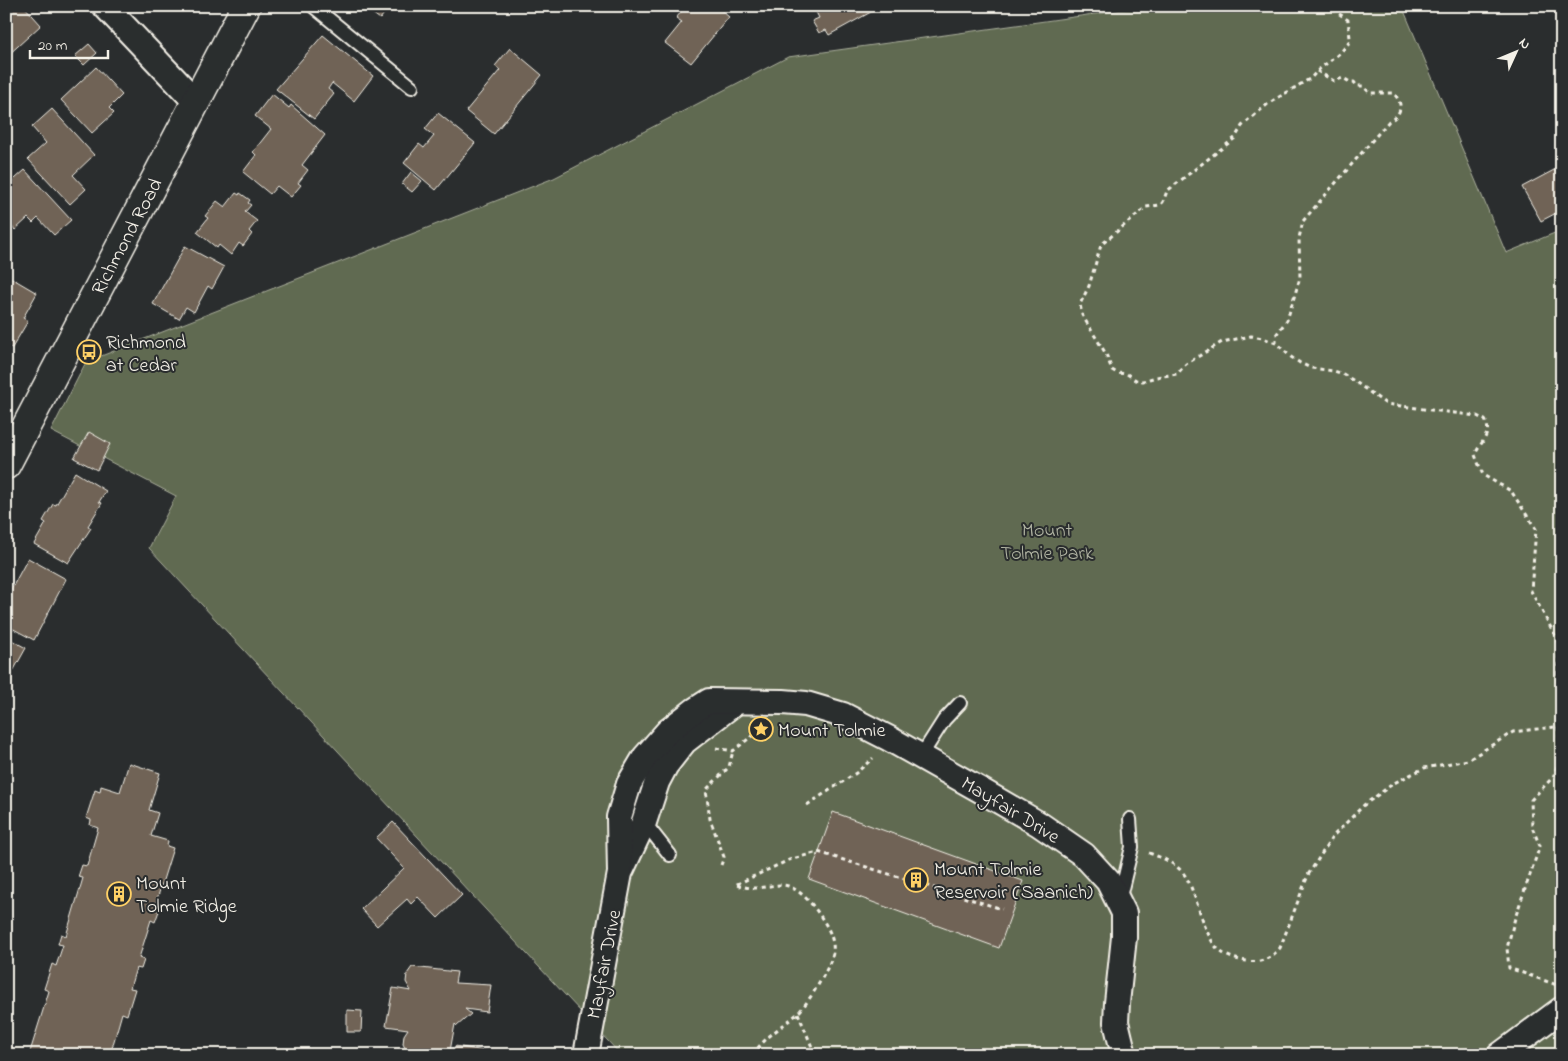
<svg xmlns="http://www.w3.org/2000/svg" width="1568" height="1061" viewBox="0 0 1568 1061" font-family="'Indie Flower',sans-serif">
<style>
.green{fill:#616b51;stroke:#aaae9c}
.building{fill:#706457;stroke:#f4f1e8}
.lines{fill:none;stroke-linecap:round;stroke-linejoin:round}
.service-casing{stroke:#f4f1e8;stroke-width:16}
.minor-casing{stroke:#f4f1e8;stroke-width:28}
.secondary-casing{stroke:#f4f1e8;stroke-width:31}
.path{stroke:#f4f1e8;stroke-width:3;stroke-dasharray:4 4;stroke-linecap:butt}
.service{stroke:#2a2d2e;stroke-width:12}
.minor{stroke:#2a2d2e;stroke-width:24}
.secondary{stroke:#2a2d2e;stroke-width:28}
.labels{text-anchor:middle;stroke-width:4;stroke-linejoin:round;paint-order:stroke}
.street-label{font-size:20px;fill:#f4f1e8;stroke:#2a2d2e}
.poi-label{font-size:20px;fill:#f4f1e8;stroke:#2a2d2e;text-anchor:start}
.park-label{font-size:20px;fill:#b2b5a4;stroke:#2a2d2e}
</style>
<rect width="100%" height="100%" fill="#2a2d2e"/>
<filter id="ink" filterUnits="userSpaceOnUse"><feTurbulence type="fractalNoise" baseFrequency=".02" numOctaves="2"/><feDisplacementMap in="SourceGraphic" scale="10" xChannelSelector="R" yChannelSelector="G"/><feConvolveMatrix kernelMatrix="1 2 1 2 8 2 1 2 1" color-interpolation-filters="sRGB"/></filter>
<g filter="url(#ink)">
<!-- green -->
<path class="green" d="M1152,6H1402L1506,253L1562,230V1055H621L149,548L176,496L51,431L86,362L554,178L788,57Z"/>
<!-- building -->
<g class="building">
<path d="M6,6H24L41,25L6,57Z"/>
<path d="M363,6H390L380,19Z"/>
<path d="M679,6H716L729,17L691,63L665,43L682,22L676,18L683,10Z"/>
<path d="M813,6H879L880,7L829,35L826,30L819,33L812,21L819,18Z"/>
<path d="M323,35L373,76L354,101L332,83L328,89L334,94L314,119L276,89Z"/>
<path d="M89,44L97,53L84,65L75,56Z"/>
<path d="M510,48L542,75L494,134L466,111L500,70L495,66Z"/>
<path d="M96,67L122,95L109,108L114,113L92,133L61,100Z"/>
<path d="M272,94L289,108L291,105L325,135L302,165L308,170L298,183L301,185L291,197L277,186L270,194L243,172L256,155L253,152L271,129L255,116Z"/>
<path d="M52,109L94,155L73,175L86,189L70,204L28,159L46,143L32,127Z"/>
<path d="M438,113L475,143L436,190L404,163L419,144L424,148L434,136L425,129Z"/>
<path d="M1562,168V210L1541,221L1522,187L1554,170L1556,172Z"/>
<path d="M25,170L71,220L54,235L38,218L33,223L28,218L15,230L6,220V187Z"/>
<path d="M411,172L422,181L412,192L402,184Z"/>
<path d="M236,193L239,195L240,193L250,200L248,203L251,205L245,212L257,221L249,231L252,234L243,246L239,243L231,255L219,245L217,248L197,232L208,218L205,216L217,201L225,207Z"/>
<path d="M185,246L224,267L212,289L208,286L194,312L186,307L179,319L153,304Z"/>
<path d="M8,276L37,293L23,318L28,321L12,348L7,346L6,348V279Z"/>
<path d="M89,432L110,444L97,470L74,458Z"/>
<path d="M75,472L106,491L99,502L102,503L88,526L91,528L68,563L34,544L46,523L43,521L53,504L56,505Z"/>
<path d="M28,558L66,579L34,640L6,625V599Z"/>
<path d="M6,637L26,648L6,684Z"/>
<path d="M129,763L160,773L149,810L158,813L151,836L168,841L167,846L173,848L154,909L159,911L155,922L151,920L139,958L144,960L141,969L136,968L130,988L135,989L127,1015L122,1013L110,1055H29L49,991L44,989L52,964L56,966L63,945L58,944L61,934L66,936L83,878L78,877L82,865L87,866L98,828L90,825L91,820L86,818L95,790L100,792L101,786L120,792Z"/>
<path d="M833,812L1023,881L999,948L809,879Z"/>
<path d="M393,822L462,895L438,918L418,897L411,904L407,899L377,926L361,909L404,868L376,838Z"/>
<path d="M412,967L457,972L455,983L491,985L487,1012L465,1009L471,1014L457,1026L455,1024L450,1051H454L455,1046L508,1055H431L406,1050L403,1044L404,1035L408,1029L386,1026L393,988L411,991L406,982L407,974Z"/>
<path d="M347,1010L362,1011L361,1032H347Z"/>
</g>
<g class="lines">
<!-- service casing -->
<g class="service-casing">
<g id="service">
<path d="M313,6L412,87"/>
<path d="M921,756L944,720L960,703"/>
<path d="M644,822L670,855"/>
<path d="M1119,901L1132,847L1130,819"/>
</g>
</g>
<!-- minor casing -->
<g class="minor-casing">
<g id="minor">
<path d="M105,6L196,102"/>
<path d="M622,869L644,822L657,782L666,765L684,742L736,702"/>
<path d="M586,1055L620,873L619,817L629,784L645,757L668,731L695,710L709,701L783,702L806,704L843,715L888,738L982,791L1039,824L1084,855L1108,881L1124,913V937L1117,1003L1116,1022L1124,1055"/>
<path d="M1500,1055L1562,1009"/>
</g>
</g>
<!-- secondary casing -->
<g class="secondary-casing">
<path id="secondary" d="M6,465L246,6"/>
</g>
<!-- path -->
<g class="path">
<path d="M1317,71L1334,81L1343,78L1350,82H1354L1357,86H1363L1370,93H1393C1404,103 1402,115 1389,121L1303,221L1299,238L1300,278L1287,320L1276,335V343L1291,357L1300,363L1311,368L1334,371L1343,374L1357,383L1386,404L1477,416L1485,420C1493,434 1480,442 1475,455L1483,475L1511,491L1536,529L1531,591L1556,637L1559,651L1557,675L1558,727L1561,753L1554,776L1531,800L1532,827L1540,846L1515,918L1507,948L1509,968L1557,985"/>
<path d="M1276,343L1263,338L1251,336L1222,342L1186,364L1177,374L1156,377L1143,381L1136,380L1127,374L1117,373L1112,370L1106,354L1082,315L1080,304L1089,286L1101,245L1146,207L1160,205L1163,202L1167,191L1235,138L1242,126L1269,103L1311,78L1317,71L1340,53L1348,44L1350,38L1348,20L1328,6"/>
<path d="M716,748L733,751L761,729"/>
<path d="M807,805L856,773L873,758"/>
<path d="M1149,853C1163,858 1178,864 1186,877C1197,895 1204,937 1219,950C1226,957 1237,960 1247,961C1262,963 1270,959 1280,948L1308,875L1333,836L1364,805L1394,783L1424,768L1468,760L1513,732L1562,726"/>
<path d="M721,865L724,857L710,819L706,790L729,767L733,751"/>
<path d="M798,1013L812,1047L820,1055H874"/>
<path d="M753,1055C764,1037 781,1028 797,1014C807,1005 832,965 833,952C835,939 827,926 821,917C813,905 802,891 788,886C777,883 765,888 754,888C748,888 741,886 735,885L789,860L818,852L1002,909"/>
</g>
<!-- service -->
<use href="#service" class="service"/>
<!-- minor -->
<use href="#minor" class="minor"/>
<!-- secondary -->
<use href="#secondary" class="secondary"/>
</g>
</g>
<!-- icons -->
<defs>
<g id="bus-ring" transform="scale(1.25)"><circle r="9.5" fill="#2a2d2e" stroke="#ffd166" stroke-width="1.5"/><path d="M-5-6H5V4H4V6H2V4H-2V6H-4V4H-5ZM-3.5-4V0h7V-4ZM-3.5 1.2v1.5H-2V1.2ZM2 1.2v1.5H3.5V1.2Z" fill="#ffd166"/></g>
<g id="sight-ring" transform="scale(1.25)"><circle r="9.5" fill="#2a2d2e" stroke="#ffd166" stroke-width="1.5"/><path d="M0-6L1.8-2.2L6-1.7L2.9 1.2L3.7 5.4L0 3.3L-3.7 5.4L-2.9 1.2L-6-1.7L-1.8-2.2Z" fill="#ffd166"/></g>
<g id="building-ring" transform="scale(1.25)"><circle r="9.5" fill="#2a2d2e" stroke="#ffd166" stroke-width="1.5"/><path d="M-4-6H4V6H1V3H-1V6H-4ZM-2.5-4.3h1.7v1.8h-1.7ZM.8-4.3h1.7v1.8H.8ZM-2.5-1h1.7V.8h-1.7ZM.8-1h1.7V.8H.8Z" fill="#ffd166"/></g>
</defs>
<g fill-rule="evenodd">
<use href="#bus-ring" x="89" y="352"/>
<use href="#sight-ring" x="761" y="729"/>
<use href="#building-ring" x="916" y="880"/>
<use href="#building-ring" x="119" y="894"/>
</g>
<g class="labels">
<!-- street labels -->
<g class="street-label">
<text transform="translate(126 236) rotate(-62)" y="7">Richmond Road</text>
<text transform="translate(1011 809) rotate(31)" y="7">Mayfair Drive</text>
<text transform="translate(603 964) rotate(-79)" y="7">Mayfair Drive</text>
</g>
<!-- poi labels -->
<g class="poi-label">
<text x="106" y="348">Richmond<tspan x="106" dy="23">at Cedar</tspan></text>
<text x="778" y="736">Mount Tolmie</text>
<text x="934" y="875">Mount Tolmie<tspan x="934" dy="23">Reservoir (Saanich)</tspan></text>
<text x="136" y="889">Mount<tspan x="136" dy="23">Tolmie Ridge</tspan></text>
</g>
<!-- park labels -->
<g class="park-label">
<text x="1047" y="536">Mount<tspan x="1047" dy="23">Tolmie Park</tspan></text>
</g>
</g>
<!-- margin -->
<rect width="1568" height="1061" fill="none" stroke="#2a2d2e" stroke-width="25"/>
<rect x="12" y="12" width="1543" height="1036" fill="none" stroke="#f4f1e8" stroke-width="2" filter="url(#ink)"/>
<!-- north arrow -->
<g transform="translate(1516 52) rotate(46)" stroke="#2a2d2e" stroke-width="4" paint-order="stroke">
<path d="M0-4L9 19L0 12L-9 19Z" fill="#f4f1e8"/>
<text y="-8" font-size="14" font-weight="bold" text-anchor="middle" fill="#f4f1e8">N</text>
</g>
<!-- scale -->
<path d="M30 50v8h78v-8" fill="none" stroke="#f4f1e8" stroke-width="2.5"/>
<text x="38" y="50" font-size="15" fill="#f4f1e8" stroke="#2a2d2e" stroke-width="4" paint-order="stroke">20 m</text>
</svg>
